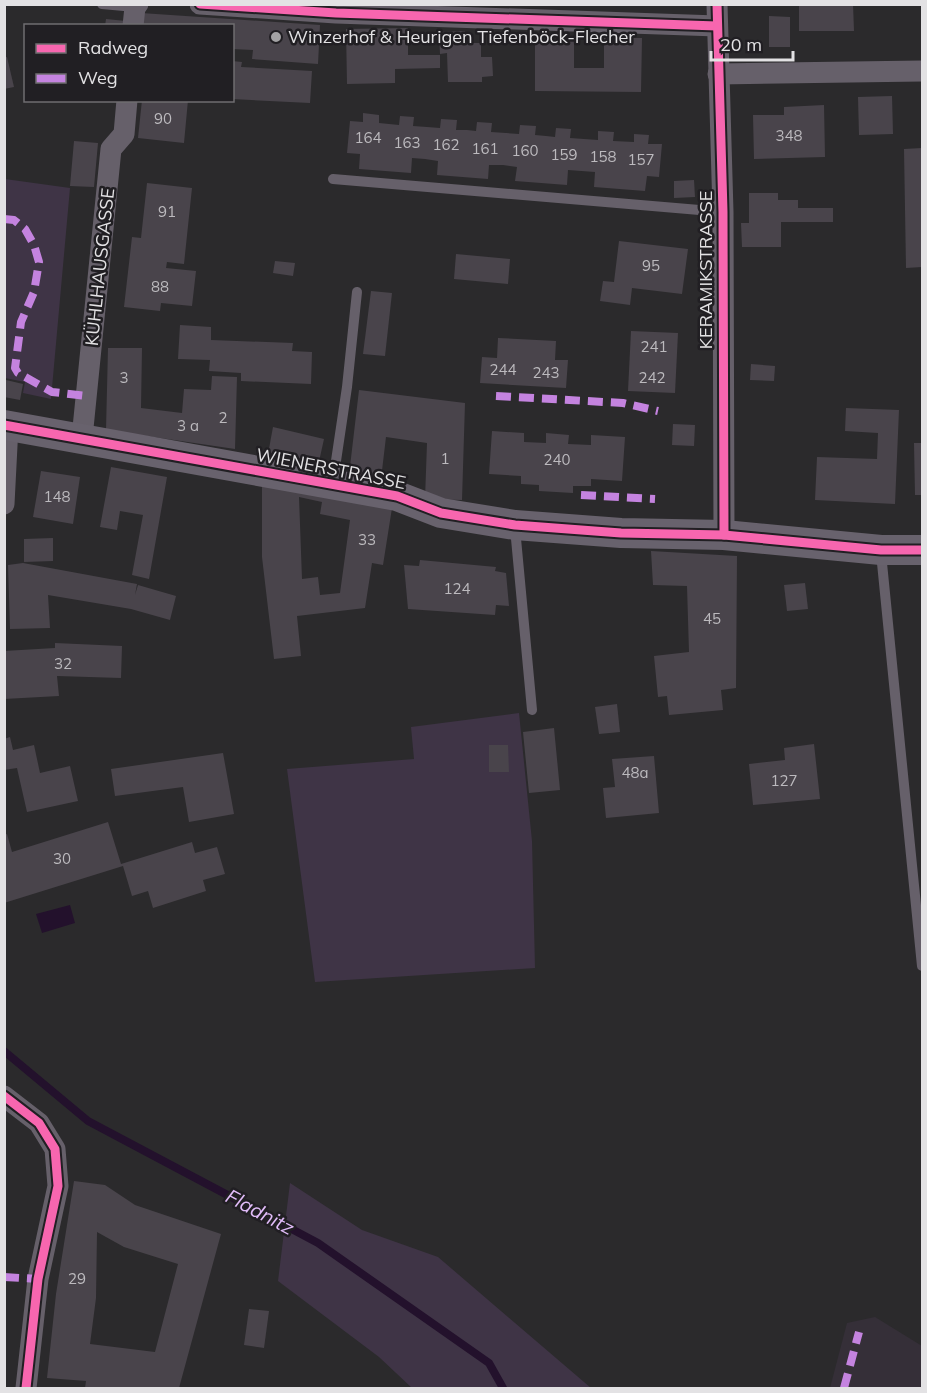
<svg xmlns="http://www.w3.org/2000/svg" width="927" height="1393" viewBox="0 0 927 1393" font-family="Mulish,sans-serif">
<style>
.built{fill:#352f38}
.green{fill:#3f3446}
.water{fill:#23112c}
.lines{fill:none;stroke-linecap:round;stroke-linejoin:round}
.stream{stroke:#23112c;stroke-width:8}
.building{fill:#49444b;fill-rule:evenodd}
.lane{stroke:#66606a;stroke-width:10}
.street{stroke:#66606a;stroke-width:21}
.secondary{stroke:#68626d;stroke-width:30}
.quiet{stroke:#c483df;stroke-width:8;stroke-dasharray:15 8;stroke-linecap:butt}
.cycleway-casing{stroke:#211f23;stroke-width:13}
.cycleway{stroke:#f766af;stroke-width:9}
.poi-dot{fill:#a3a2a4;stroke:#211f23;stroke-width:2}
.labels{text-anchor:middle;stroke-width:5;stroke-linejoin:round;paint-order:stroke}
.number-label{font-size:15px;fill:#bcbabe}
.poi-label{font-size:18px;fill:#e3e2e4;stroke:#211f23;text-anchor:start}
.street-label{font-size:18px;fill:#e3e2e4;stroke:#211f23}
.water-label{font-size:20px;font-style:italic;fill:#e1bcf9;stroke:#211f23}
</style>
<rect width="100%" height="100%" fill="#2b2a2c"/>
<!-- built -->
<path class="built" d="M875,1317L922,1346V1388H830L847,1323Z"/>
<!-- green -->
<g class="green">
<path d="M5,179L70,188L51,399L23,393L25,382L5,378V381Z"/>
<path d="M519,713L532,841L535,968L315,982L287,769L414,759L411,727Z"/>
<path d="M290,1183L362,1230L438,1257L591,1388H412L379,1357L278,1281Z"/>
</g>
<!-- water -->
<path class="water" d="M70,905L75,923L42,933L36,914Z"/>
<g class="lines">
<!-- stream -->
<path class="stream" d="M4,1051L88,1121L318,1243L489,1363L503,1388"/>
</g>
<!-- building -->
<g class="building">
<path d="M799,4H853L854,31H799Z"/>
<path d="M141,13L320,25L318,64L252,59L253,50L232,49V26H140Z"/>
<path d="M769,16L790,17V47H769Z"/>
<path d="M106,19L126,21L125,26H105Z"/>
<path d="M408,28V55H440V68L395,69V83L347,84L346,29Z"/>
<path d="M465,31V43H481V57H492L493,76L482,77V82H448L447,53L440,54L439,32Z"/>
<path d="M604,38H642L641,92L535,91V39H574V68H604Z"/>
<path d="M7,57L14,87L4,89V58Z"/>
<path d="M232,61L242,62L241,67L312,71L310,103L232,99Z"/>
<path d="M892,96L893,134L859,135L858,97Z"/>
<path d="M142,100H188L184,143L138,138Z"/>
<path d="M824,105L825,157L754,159L753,115H784V107Z"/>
<path d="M363,113L379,115V123L399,125L400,116L414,117L413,126L427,127L440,128L441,119L457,120L456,130H467L476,131L477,122L492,123L491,132L506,133L519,134L520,125L536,126L535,135L546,136L555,137L556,128L571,129L570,138L598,140V131L614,132L613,141L634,142V134L649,135L648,144H662L659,177L647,176L645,191L594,187L595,172L568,170L567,185L515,181L517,167L503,165H489L488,179L437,175L438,161L425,159L412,158L411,173L359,169L360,154L347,153L350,121L363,122Z"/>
<path d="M74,141L98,143L94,187L70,186Z"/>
<path d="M922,148V267L906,268L904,149Z"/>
<path d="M694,180L695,197L674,198V181Z"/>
<path d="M147,183L192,188L184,264L167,262L166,268L196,271L192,306L161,303L160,311L124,307L132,237L141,238Z"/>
<path d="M749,193H778V200H798V208H833V222H781V247H742L741,223H749Z"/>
<path d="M619,241L688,249L682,294L632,288L630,305L600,301L603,281L614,282Z"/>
<path d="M456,254L510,259L508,284L454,279Z"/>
<path d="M275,261L295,263L293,276L273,273Z"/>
<path d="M371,291L392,293L385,356L363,354Z"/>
<path d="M180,325L211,327V340L293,343L292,351L312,352L311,384L241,381V373L209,371L210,360L178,359Z"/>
<path d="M631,331L678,333L675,393L628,391Z"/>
<path d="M498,338L556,341L555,360H568L566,388L480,383L482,357L497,358Z"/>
<path d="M108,348H142L141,408L182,413L184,389L211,390L212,376L237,377L235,449L106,430Z"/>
<path d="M751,364L775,366L774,381L750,380Z"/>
<path d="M6,380L23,384L20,400L4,397Z"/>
<path d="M359,390L465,403L462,500L425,499L427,443L386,437L381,479L349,475Z"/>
<path d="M846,408L899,410L895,504L815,500L817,457L877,459L878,433L845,431Z"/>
<path d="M673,424L695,425L694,446L672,445Z"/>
<path d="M273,427L324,439L318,466L268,454Z"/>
<path d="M492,431L524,433V442L546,443V433L569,435L568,444L591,445V435L625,437L622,481L591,479V486H573V493L539,491V485L521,484V476L489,474Z"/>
<path d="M914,443H922V495H915Z"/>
<path d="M111,467L167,477L149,579L132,575L143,515L120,511L117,530L100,527Z"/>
<path d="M41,471L80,477L73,524L33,517Z"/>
<path d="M262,482L392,508L383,565L372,563L365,608L297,616L301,656L274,659L262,557ZM299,497L322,502L320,514L350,520L340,593L320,595L318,577L302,579Z"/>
<path d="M53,538V561L24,562V539Z"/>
<path d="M651,551L737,556L736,688L721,690L723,710L669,715L667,696L658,697L654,656L689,652L687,586L653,585Z"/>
<path d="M420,560L496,567L495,571L506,573L509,606L496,605L495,615L408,609L404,565L419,566Z"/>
<path d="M23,563L137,584L135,595L138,585L176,596L170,620L131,609L48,595L50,628L10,629L8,565Z"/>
<path d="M805,583L808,609L787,611L784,585Z"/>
<path d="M55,643L122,646L121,678L57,676L59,696L4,699V651L55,648Z"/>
<path d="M617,704L620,732L599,734L595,707Z"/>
<path d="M554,728L560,790L529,793L523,732Z"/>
<path d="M10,737L13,750L34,745L40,773L70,766L78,801L27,812L17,768L4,770V739Z"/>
<path d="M814,744L820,799L753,805L749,764L785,760L784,748Z"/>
<path d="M489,745H508L509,772H489Z"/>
<path d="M223,753L234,814L189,822L183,787L115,796L111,769Z"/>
<path d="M654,756L659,813L606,818L603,788L615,787L612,759Z"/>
<path d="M108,822L121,864L192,842L195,853L217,847L225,874L203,880L206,891L153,908L148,891L132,896L123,866L4,903V835L7,834L12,852Z"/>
<path d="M74,1181L105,1185L135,1205L221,1234L179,1388H85L86,1381L47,1378L56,1294ZM97,1232L124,1247L178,1264L155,1352L90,1344L96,1298Z"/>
<path d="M249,1309L269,1311L264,1348L244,1345Z"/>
</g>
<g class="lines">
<!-- lane -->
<g class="lane">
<path d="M102,4L135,7"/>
<path d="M333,179L723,212"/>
<path d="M333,481L347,387L357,292"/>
<path d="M515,528L532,710"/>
<path d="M881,553L922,966"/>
</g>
<!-- street -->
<g class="street">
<path d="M200,4L336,13L717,26"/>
<path d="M717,4L723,212L724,535"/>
<path d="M133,26L135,7L138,4"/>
<path d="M718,74L922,71"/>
<path d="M82,438L111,149L124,134L127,100"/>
<path d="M4,504L8,426"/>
<path d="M4,1096L39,1123L55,1149L58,1186L38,1279L26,1388"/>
</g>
<!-- secondary -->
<path class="secondary" d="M4,425L397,496L441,513L515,525L621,533L724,535L881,550H922"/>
<!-- quiet -->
<g class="quiet">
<path d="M4,219L14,220L25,229L34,245L39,262L34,292L21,322L15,368L18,373L52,392L87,396"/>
<path d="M496,396L623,403L658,411"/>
<path d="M581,495L655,499"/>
<path d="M4,1277L38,1279"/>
<path d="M844,1388L859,1332"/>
</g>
<!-- cycleway casing -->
<g class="cycleway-casing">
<g id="cycleway">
<path d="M200,4L336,13L717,26"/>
<path d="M717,4L723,212L724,535"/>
<path d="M4,425L397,496L441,513L515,525L621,533L724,535L881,550H922"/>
<path d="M4,1096L39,1123L55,1149L58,1186L38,1279L26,1388"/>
</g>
</g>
<!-- cycleway -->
<use href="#cycleway" class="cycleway"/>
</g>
<!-- markers -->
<circle class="poi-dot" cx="276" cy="37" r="6"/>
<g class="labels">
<!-- number labels -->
<g class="number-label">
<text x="163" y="124">90</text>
<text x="789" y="141">348</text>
<text x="368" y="143">164</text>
<text x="407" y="148">163</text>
<text x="446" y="150">162</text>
<text x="485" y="154">161</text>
<text x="525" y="156">160</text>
<text x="564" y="160">159</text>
<text x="603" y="162">158</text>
<text x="641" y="165">157</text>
<text x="167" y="217">91</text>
<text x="651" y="271">95</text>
<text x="160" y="292">88</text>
<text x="654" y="352">241</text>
<text x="503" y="375">244</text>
<text x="546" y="378">243</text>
<text x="124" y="383">3</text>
<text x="652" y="383">242</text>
<text x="223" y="423">2</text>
<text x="188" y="431">3 a</text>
<text x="445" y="464">1</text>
<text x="557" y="465">240</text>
<text x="57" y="502">148</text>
<text x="367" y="545">33</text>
<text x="457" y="594">124</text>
<text x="712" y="624">45</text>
<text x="63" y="669">32</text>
<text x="635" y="778">48a</text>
<text x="784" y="786">127</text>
<text x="62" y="864">30</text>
<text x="77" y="1284">29</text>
</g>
<!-- poi labels -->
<g class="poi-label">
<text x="288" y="43">Winzerhof &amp; Heurigen Tiefenböck-Flecher</text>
</g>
<!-- street labels -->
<g class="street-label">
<text transform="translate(100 267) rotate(-84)" y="6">KÜHLHAUSGASSE</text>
<text transform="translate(706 270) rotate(-90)" y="6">KERAMIKSTRASSE</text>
<text transform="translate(331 469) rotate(11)" y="6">WIENERSTRASSE</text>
</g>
<!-- water labels -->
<g class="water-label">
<text transform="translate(260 1212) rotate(28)" y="7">Fladnitz</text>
</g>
</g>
<!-- border -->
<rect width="927" height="1393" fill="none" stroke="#e3e2e4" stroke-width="12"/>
<!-- legend -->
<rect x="24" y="24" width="210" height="78" fill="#211f23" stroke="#6f6d70" stroke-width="1.5"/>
<rect x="36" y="44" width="30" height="9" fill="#f766af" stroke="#6f6d70" stroke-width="1.5"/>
<text x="78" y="54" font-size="18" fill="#e3e2e4">Radweg</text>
<rect x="36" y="74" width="30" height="9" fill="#c483df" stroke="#6f6d70" stroke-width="1.5"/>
<text x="78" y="84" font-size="18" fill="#e3e2e4">Weg</text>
<!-- scale -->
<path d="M711 51v9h82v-9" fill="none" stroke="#e3e2e4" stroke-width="3"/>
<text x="720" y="51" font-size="18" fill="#e3e2e4" stroke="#211f23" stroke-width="4.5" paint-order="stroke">20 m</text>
</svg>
